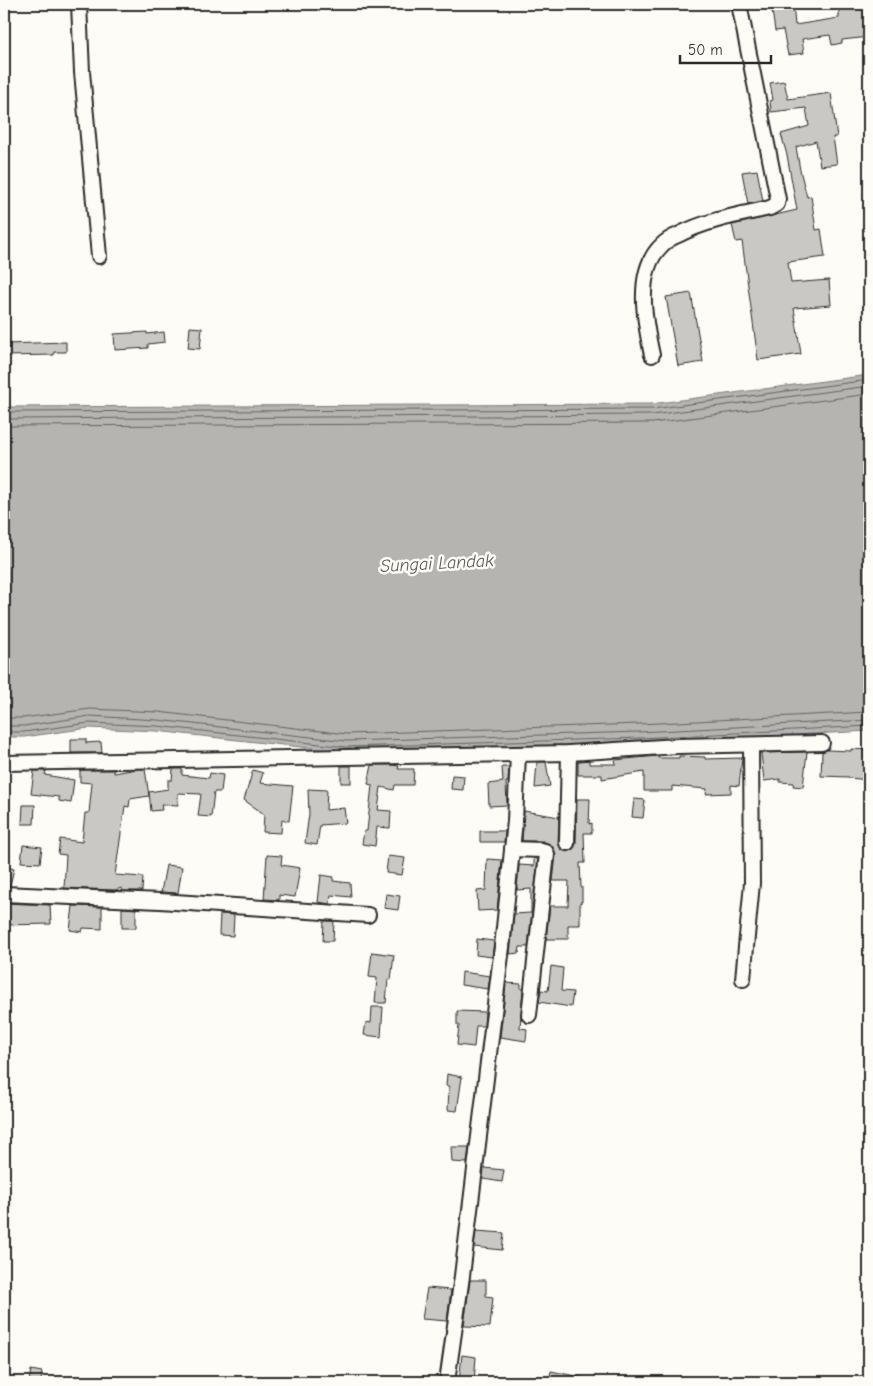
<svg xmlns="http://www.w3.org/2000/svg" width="873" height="1386" viewBox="0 0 873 1386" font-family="'Comic Neue',sans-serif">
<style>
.water{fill:#b5b4b1;stroke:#7e7d7b}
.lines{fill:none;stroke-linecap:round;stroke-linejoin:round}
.shore{stroke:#626261;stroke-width:1}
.building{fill:#c9c8c4;stroke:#2b2b2b}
.minor-casing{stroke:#2b2b2b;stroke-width:18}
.minor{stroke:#fdfcf7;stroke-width:14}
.labels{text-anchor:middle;stroke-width:5;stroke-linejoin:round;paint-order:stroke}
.water-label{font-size:18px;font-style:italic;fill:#5b5b5a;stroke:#fdfcf7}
</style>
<rect width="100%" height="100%" fill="#fdfcf7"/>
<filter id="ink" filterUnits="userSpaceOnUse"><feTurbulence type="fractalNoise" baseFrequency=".02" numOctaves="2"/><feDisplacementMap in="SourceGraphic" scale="10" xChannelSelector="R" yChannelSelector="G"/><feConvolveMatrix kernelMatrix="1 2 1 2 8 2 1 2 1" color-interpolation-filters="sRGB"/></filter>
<g filter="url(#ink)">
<!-- water -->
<path class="water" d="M869,375V731L640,743L346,752L156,731L89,728L24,737H4V407L651,404Z"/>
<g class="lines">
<!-- shore -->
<g class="shore">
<path d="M4,412L652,409L869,380"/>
<path d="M4,419L652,415L869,386"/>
<path d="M4,426L653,423L869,394"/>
<path d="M4,718H23L90,709L158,712L347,734L639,724L869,712"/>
<path d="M4,726H24L90,716L157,720L347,741L639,732L869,720"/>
<path d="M4,732H24L89,723L157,726L347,747L640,738L869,726"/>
</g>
</g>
<!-- building -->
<g class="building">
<path d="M771,4H793L795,25L839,18V7L868,6L869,37L842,40V43L832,45L830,35L802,39L804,53L788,55L783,30L775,31Z"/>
<path d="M784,81L788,99L831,93L837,137H833L837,164L820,166L816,141L796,147L800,170L807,197L811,196L816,230L821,229L825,257L788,262L791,283L829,280L831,305L794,308L801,354L758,360L742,241L736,242L732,225L797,210L787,155L781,134L809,126L806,108L771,112L770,101L773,100L770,83Z"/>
<path d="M757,170L763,201L748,204L742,172Z"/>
<path d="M691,293L703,362L678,366L666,297Z"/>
<path d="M190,327L202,328L200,349L188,348Z"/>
<path d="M147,332V334L164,332L165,342L148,344V348L115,350L114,334Z"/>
<path d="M66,342V352H54V355L5,356V344Z"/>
<path d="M71,739H86V743L101,742L102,753H71Z"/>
<path d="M851,749L869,750V780L849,778V777L821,776L822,752L827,750L851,751Z"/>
<path d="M807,752L803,787L793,786L794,783L780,782V779L764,781L761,753Z"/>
<path d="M658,756V758H679V756L705,757V759L742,758L739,786L731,785V793L706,794L707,789L672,786V791H644V772L602,779V775H578V761L589,760V764H616L615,760Z"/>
<path d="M537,762H546L550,786L535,788Z"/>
<path d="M372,765H392L399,766L398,769H414L413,785H395L394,790L381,787L378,810L391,811L390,828L377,827L375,846L362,844L364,831H367L372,785L368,784Z"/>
<rect x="341" y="766" width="10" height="17"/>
<path d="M502,767H509L508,782H506L507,805L489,806L488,784L503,782Z"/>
<path d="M137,769H145L149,796L130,799L129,807L125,806L115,875L143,877L142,891H122V888L115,890L64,888L66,855L58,854L60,839L82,842L85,813H89L92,783L80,782V770H114V773Z"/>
<path d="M173,769H182V775L209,778L210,773L223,775L221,792H214L211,817L198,816L201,794L178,793V805L161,804L162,810L151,811L149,792L168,789V780H172Z"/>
<path d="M253,770L263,773L260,783L293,786L289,821L282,820L281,833L263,832L264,814L244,800Z"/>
<path d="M34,771H46L45,775L74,780L71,803L59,801V797L31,794Z"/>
<path d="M452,775L464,776L463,790L451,789Z"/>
<path d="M308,789L327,790L326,810L344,808L346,823L320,825L317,845L305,843L309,814Z"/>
<path d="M577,799H590L589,824L592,823V833H584L585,863H580L581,887H582V902H580V925H568V939H546L550,906H568L569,881H553L556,855L552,846L543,841H522L524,811L559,817L558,843L562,850L567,852L574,848L576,844Z"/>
<path d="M634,799L645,800L643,818L632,817Z"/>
<path d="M23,805H35L34,824H22Z"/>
<path d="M480,831H505L504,842H480Z"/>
<path d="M23,845L42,847L40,863L21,862Z"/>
<path d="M267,855L282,856L281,865L300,868L295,897L279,895V900L264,899Z"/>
<path d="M388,856L405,858L402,875L386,873Z"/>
<path d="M534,858L538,859L528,947H520L519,953L510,954L514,914L531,913V889L517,890L519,865L534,866Z"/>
<path d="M487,859L502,860L497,910L478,911L477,891L486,890Z"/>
<path d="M166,865L182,867L178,893L161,892Z"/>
<path d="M4,866L14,869L10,885H4Z"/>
<path d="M321,875L334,877L333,881L350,883L351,897L331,895L330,904L318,902Z"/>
<path d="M386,894L400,896L398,910L384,908Z"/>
<path d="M4,903L50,905L51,924L4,925Z"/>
<path d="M73,906L102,907V929L83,928L82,932L70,930Z"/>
<path d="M122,908L136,909V928H122Z"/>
<path d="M220,914L234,915L233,936L219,935Z"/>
<path d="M324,921H334L333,941H323Z"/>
<path d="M477,939L494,941L492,957L476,955Z"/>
<path d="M372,952L394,955L391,980L388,979L386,1003H375L377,978L369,977Z"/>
<path d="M551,966L563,968L561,991L573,992L571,1007L539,1002L541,990L548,991Z"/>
<path d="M462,972L490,976L488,989L461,985Z"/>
<path d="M506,983L521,984V989H523L520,1028L527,1029L526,1041L500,1037Z"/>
<path d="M372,1007H383L381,1037L364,1035L366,1022L371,1023Z"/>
<path d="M457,1011L485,1012L484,1026H476L474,1047L457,1045L459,1025H457Z"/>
<path d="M447,1074L462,1077L457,1111L448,1110L449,1086H446Z"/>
<path d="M451,1147H469L467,1163L452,1162Z"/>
<path d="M484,1168L504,1170L502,1182L483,1179Z"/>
<path d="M476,1231L504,1233L502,1250L474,1247Z"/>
<path d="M470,1280H486V1296L493,1297L490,1327L464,1326Z"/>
<path d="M427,1288L451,1290L447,1321L422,1319Z"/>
<path d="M462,1355L476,1357L474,1382H459Z"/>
<path d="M31,1370L42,1372L41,1382H29Z"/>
<path d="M551,1371L585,1378V1382H549Z"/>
</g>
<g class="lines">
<!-- minor casing -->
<g class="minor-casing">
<g id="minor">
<path d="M79,4L82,72L99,256"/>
<path d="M652,355C645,323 634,271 662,245C666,241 673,237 678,235C707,220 738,215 770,208L777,204L778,199L739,4"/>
<path d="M4,763L569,753L678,746L822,743"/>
<path d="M567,843L569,753"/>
<path d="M512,849L541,850L545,851L547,854L529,1015"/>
<path d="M4,894L160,901L368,915"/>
<path d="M743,979L752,883L751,745"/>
<path d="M447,1382L462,1276L502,947L515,821L518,754"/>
</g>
</g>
<!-- minor -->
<use href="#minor" class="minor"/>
</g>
</g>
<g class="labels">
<!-- water labels -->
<g class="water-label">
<text transform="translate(437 563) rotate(-3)" y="6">Sungai Landak</text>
</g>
</g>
<!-- margin -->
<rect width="873" height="1386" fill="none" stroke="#fdfcf7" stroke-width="20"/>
<rect x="10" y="10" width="853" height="1366" fill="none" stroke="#2b2b2b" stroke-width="2" filter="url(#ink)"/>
<!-- scale -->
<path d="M680 55v8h91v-8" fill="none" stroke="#2b2b2b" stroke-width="2.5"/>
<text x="688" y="55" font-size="15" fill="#2b2b2b" stroke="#fdfcf7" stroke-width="4" paint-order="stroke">50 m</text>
</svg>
